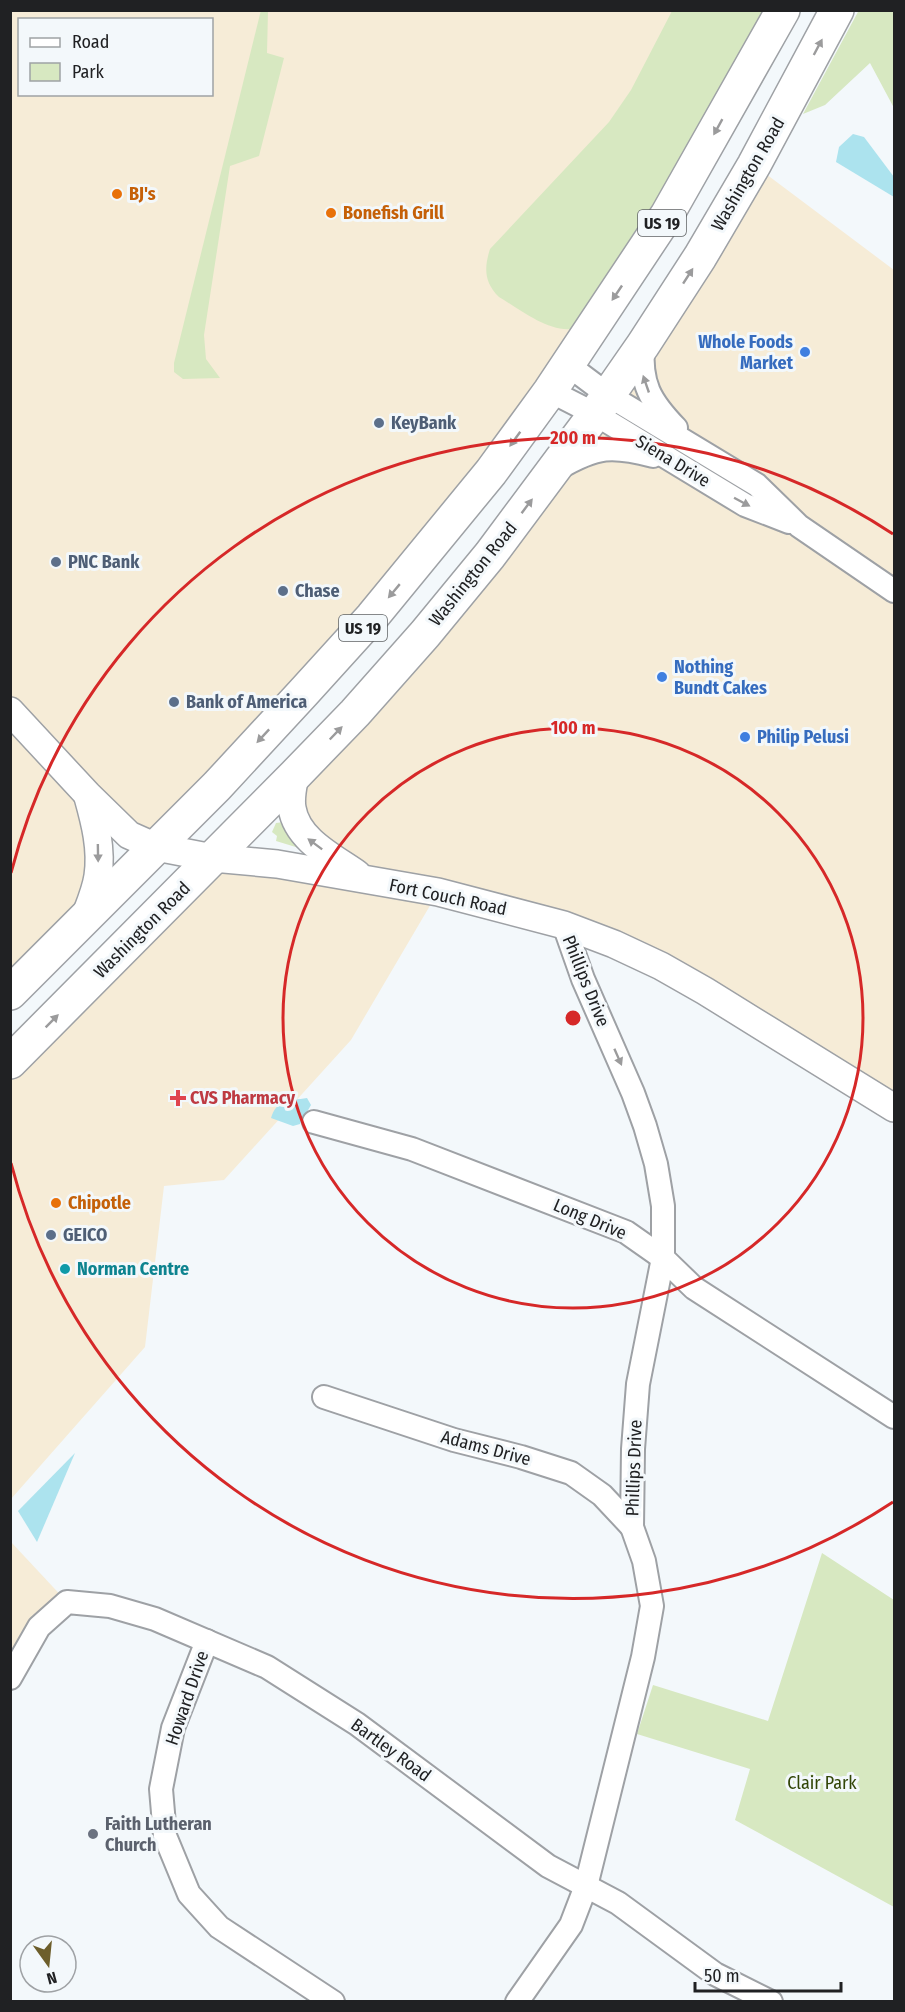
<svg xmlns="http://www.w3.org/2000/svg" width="905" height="2012" viewBox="0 0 905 2012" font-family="'Fira Sans Condensed',sans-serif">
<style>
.commercial{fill:#f6ecd7;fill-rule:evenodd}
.green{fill:#d7e8c1}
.water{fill:#ace3ee}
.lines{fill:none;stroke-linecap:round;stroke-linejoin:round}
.minor-casing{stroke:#9ea1a5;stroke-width:26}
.tertiary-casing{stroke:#9ea1a5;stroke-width:30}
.primary-casing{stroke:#9ea1a5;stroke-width:36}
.minor{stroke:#fff;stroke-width:22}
.tertiary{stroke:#fff;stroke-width:27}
.primary{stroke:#fff;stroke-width:33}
.oneway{fill:#9b9b9c}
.ring{fill:none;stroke:#d62828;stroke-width:3}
.food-dot{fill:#e8710a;stroke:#f3f8fb;stroke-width:2}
.shop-dot{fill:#3f7fe0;stroke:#f3f8fb;stroke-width:2}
.service-dot{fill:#5c6f8a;stroke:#f3f8fb;stroke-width:2}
.health-dot{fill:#e0444e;stroke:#f3f8fb;stroke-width:2}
.culture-dot{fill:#0f9aa8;stroke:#f3f8fb;stroke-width:2}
.worship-dot{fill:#6b7280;stroke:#f3f8fb;stroke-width:2}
.labels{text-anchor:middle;stroke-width:6;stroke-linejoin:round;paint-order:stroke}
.shield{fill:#f3f8fb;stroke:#5f6264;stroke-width:1.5}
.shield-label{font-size:16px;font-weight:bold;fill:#202123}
.street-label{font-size:18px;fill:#202123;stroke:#f3f8fb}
.food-label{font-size:18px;font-weight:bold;fill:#c56008;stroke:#f3f8fb;text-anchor:start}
.shop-label{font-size:18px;font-weight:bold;fill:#366cbe;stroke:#f3f8fb;text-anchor:start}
.service-label{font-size:18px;font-weight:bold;fill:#4e5e75;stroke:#f3f8fb;text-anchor:start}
.health-label{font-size:18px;font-weight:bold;fill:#be3a42;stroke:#f3f8fb;text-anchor:start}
.culture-label{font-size:18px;font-weight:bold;fill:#0d838f;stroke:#f3f8fb;text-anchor:start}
.park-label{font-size:18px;fill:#314506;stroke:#f3f8fb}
.worship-label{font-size:18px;font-weight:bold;fill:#5b616d;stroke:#f3f8fb;text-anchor:start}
.centre{fill:#d62828;stroke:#f3f8fb;stroke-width:3}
.ring-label{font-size:18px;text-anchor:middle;font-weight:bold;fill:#d62828;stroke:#f3f8fb;stroke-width:6;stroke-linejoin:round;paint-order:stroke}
</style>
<rect width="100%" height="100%" fill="#f3f8fb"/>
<!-- commercial -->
<g class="commercial">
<path d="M11,11H783L550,391L156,847L89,797L98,876L11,993ZM20,20H212V94H20Z"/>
<path d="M754,165L894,270V1108L705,991L438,892L351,1040L224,1180L164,1186L145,1347L11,1499V1062L213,858L361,878L308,839L292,794L425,634Z"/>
<path d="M11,1542L67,1602L11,1678Z"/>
</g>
<!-- green -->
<g class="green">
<path d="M261,10L268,11L267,53L284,58L259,156L230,166L204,335L206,359L220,378L183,379L174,372V363Z"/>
<path d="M859,10L894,11V108L870,63L825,105L803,114Z"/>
<path d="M672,11H769L686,164L577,328C551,335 521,310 499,297C484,282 484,268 490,249L609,122L631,90Z"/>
<path d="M284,822L299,848L276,841L277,836L272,832L276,823Z"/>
<path d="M822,1553L894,1600V1907L735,1820L750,1769L637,1734L653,1685L768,1721Z"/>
</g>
<!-- water -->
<g class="water">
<path d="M853,134L864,137L894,177V197L836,162L839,147Z"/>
<path d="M307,1098L311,1105L300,1124L293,1126L271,1118C277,1099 289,1101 307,1098Z"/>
<path d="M75,1453L37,1542L18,1511Z"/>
</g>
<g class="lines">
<!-- minor casing -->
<g class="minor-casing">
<g id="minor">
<path d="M643,345C640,384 650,401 676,428"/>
<path d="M568,365L608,395L757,485L799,526L894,591"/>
<path d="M550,391L595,414L745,505L789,522"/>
<path d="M559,468C597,446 612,445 653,456"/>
<path d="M314,1122L412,1149L626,1232L663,1258L694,1288L894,1417"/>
<path d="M324,1397L454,1440L521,1457L571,1473L602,1495L632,1527"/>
<path d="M207,1641L173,1728L161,1789L165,1836L189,1894L219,1927L333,2002"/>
<path d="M10,1678L39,1627L67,1602L110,1606L155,1619L267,1667L357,1724L548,1866L618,1903L715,1974L771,2002"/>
<path d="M517,2002L571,1925L586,1886L643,1657L652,1606L644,1561L632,1527L633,1449L638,1384L663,1258V1206L656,1164L645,1126L633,1093L583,979L564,925"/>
</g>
</g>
<!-- tertiary casing -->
<g class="tertiary-casing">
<g id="tertiary">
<path d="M10,711L88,795L129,835L156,847L213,858L277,864L438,892L564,925L614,944L661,966L705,991L894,1108"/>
<path d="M295,775C293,786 290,797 292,808C297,840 333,857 357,874"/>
<path d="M85,917C90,904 96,890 98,876C102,849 95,822 88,797"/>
</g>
</g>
<!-- primary casing -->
<g class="primary-casing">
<g id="primary">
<path d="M10,993L217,786L303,693L372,617L491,472L550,391L667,215L783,10"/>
<path d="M10,1062L295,775L355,713L425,634L490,555L595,414L643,345L700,257L754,165L837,10"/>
</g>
</g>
<!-- minor -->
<use href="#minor" class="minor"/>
<!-- tertiary -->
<use href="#tertiary" class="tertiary"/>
<!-- primary -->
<use href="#primary" class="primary"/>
</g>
<!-- one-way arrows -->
<defs><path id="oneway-solid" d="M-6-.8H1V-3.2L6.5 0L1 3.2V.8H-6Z" transform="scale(1.5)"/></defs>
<g class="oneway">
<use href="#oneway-solid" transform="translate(818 47) rotate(-62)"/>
<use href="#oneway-solid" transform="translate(718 127) rotate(119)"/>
<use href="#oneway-solid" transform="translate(688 276) rotate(-57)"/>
<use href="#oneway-solid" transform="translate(617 293) rotate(124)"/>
<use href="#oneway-solid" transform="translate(646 384) rotate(-109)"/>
<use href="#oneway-solid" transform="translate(515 439) rotate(126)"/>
<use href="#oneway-solid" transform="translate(742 502) rotate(28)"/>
<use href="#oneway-solid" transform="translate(527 506) rotate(-53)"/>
<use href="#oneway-solid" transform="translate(394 591) rotate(130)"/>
<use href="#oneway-solid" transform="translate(336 733) rotate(-46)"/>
<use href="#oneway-solid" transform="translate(263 736) rotate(133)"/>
<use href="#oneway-solid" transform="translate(315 844) rotate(-143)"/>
<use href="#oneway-solid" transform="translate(98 853) rotate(89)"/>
<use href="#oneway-solid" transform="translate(52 1021) rotate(-45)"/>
<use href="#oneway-solid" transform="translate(618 1057) rotate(66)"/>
</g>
<!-- distance rings -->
<g class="ring">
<circle cx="573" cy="1018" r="290"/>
<path d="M893 1502A580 580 0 0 1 11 1163M11 873A580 580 0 0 1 893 534"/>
</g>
<!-- markers -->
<g class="food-dot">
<circle cx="117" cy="194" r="6"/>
<circle cx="331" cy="213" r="6"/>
<circle cx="56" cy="1203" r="6"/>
</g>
<g class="shop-dot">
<circle cx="805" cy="352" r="6"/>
<circle cx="662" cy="677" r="6"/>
<circle cx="745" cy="737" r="6"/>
</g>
<g class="service-dot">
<circle cx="379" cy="423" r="6"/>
<circle cx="56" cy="562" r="6"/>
<circle cx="283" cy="591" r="6"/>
<circle cx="174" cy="702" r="6"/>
<circle cx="51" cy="1235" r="6"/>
</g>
<path class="health-dot" d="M175 1089h6v6h6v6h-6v6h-6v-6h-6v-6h6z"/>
<circle class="culture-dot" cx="65" cy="1269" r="6"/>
<circle class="worship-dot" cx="93" cy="1834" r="6"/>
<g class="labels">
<!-- shield labels -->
<g class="shield">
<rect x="638" y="210" width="48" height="26" rx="4.5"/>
<rect x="339" y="615" width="48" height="26" rx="4.5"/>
</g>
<g class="shield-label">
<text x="662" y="229">US 19</text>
<text x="363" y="634">US 19</text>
</g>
<!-- street labels -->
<g class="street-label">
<text transform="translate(748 174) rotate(-60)" y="6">Washington Road</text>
<text transform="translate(673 461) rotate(31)" y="6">Siena Drive</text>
<text transform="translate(473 574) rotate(-51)" y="6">Washington Road</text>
<text transform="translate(448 897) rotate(12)" y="6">Fort Couch Road</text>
<text transform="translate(142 930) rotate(-45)" y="6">Washington Road</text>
<text transform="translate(586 981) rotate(68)" y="6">Phillips Drive</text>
<text transform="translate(590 1219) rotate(23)" y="6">Long Drive</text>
<text transform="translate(486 1448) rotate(15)" y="6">Adams Drive</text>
<text transform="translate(634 1468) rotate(-88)" y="6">Phillips Drive</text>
<text transform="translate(187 1698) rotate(-71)" y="6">Howard Drive</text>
<text transform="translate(391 1750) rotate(36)" y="6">Bartley Road</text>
</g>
<!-- food labels -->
<g class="food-label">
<text x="129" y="200">BJ's</text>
<text x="343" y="219">Bonefish Grill</text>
<text x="68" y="1209">Chipotle</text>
</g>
<!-- shop labels -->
<g class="shop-label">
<text x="793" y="348" text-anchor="end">Whole Foods<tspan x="793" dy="21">Market</tspan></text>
<text x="674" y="673">Nothing<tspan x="674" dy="21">Bundt Cakes</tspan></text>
<text x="757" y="743">Philip Pelusi</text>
</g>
<!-- service labels -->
<g class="service-label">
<text x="391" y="429">KeyBank</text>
<text x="68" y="568">PNC Bank</text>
<text x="295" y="597">Chase</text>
<text x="186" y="708">Bank of America</text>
<text x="63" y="1241">GEICO</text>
</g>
<!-- health labels -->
<g class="health-label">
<text x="190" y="1104">CVS Pharmacy</text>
</g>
<!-- culture labels -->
<g class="culture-label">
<text x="77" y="1275">Norman Centre</text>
</g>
<!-- park labels -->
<g class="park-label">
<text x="822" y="1789">Clair Park</text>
</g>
<!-- worship labels -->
<g class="worship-label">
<text x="105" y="1830">Faith Lutheran<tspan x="105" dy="21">Church</tspan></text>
</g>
</g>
<circle cx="573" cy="1018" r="9" class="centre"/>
<g class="ring-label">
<text x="573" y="444">200 m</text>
<text x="573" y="734">100 m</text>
</g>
<!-- border -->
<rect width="905" height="2012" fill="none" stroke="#202123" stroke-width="24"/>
<!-- legend -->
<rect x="18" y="18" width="195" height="78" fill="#f3f8fb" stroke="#9fa2a5" stroke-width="1.5"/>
<rect x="30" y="38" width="30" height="9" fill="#ffffff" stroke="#9fa2a5" stroke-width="1.5"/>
<text x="72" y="48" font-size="18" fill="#202123">Road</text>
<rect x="30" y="63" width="30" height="18" fill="#d7e8c1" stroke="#9fa2a5" stroke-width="1.5"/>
<text x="72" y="78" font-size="18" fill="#202123">Park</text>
<!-- north arrow -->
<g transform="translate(48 1964) rotate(165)"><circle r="28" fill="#f3f8fb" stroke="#9fa2a5" stroke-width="1.5"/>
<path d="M0-4.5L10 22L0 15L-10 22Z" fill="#6d5e2b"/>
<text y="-9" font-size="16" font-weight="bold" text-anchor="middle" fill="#202123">N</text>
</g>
<!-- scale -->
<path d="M695 1982v9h146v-9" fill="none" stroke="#202123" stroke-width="3"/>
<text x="704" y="1982" font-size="18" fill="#202123" stroke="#f3f8fb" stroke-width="4.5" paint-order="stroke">50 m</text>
</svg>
